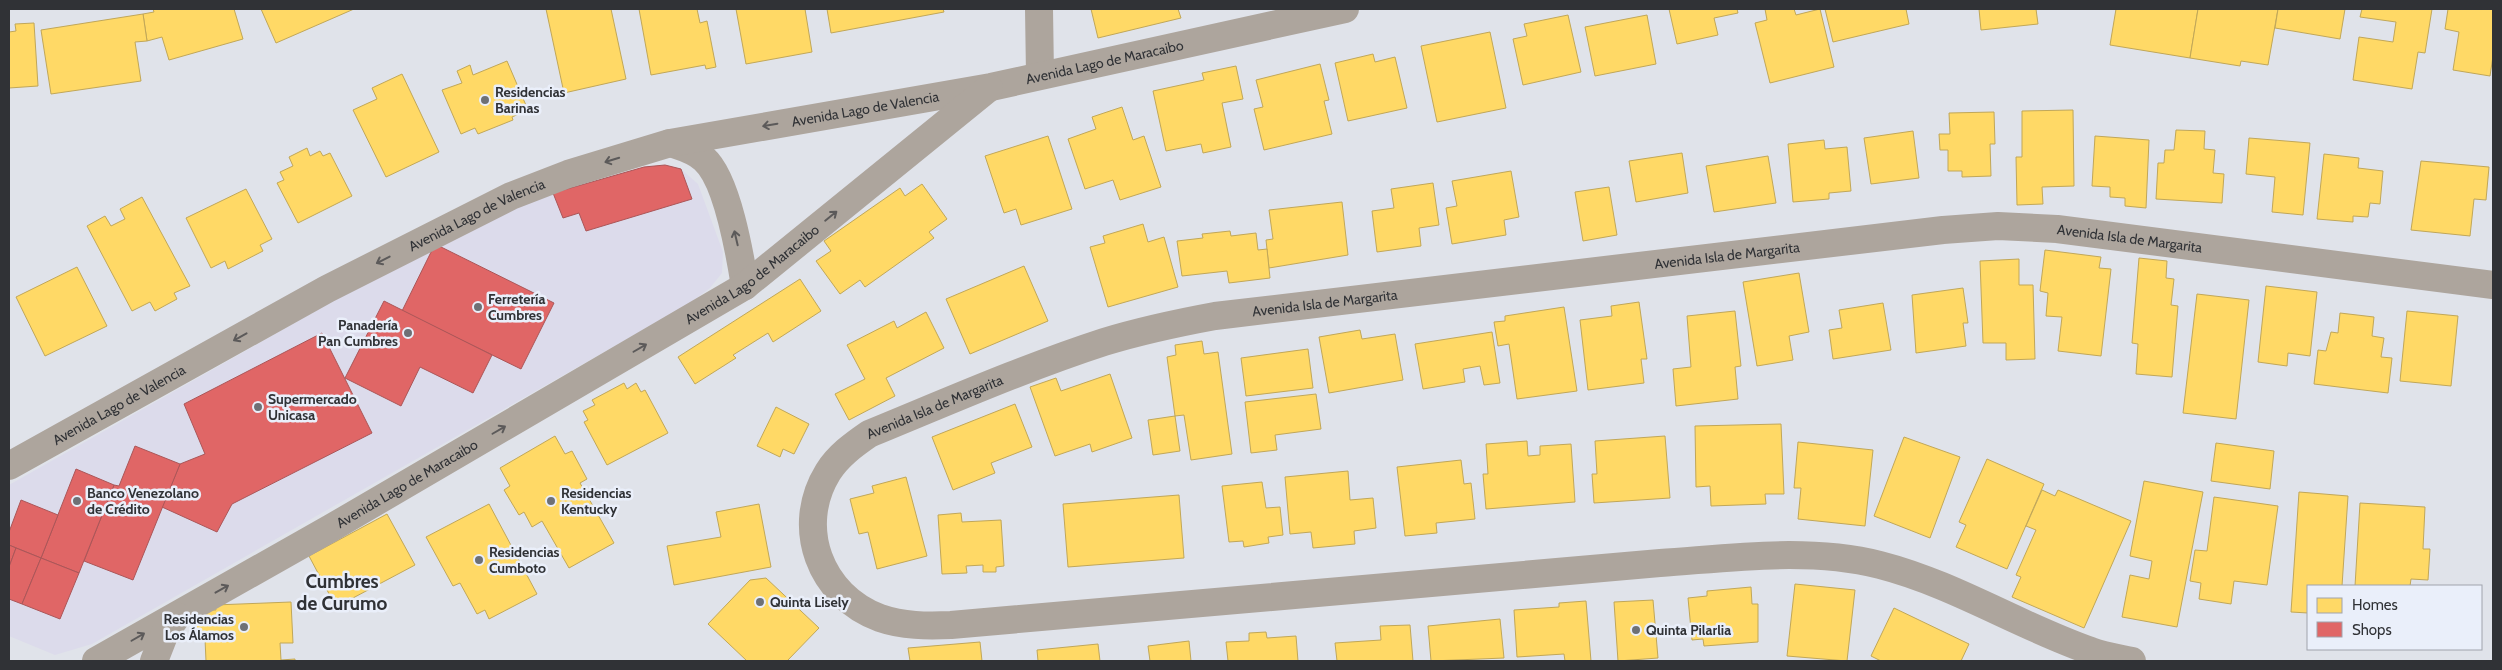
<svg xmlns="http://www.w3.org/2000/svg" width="2502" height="670" viewBox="0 0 2502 670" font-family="Cabin,sans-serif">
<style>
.commercial{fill:#dcdbeb}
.homes{fill:#ffd966;stroke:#c1a758}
.shops{fill:#e06666;stroke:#ab5658}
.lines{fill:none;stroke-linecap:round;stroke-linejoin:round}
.minor{stroke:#ada59d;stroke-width:28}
.oneway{stroke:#5c5a5a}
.poi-dot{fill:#6e7075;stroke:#eaeffa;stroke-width:2}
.labels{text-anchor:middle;stroke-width:5;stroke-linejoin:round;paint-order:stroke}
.street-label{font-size:14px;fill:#303236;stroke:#eaeffa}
.poi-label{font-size:14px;font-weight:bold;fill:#303236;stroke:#eaeffa;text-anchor:start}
.district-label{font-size:19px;font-weight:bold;fill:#303236;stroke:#eaeffa}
</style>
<rect width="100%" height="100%" fill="#e0e3ea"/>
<!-- commercial -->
<path class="commercial" d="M665,165L681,169L698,184L723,252L722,273L710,288L690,303L92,644L55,655L9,636V485L478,219L540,196L644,167Z"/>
<!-- homes -->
<g class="homes">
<path d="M153,9H234L243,39L169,60L162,37L147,41L143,14L154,12Z"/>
<path d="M261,9H354L276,43Z"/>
<path d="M546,9H611L626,79L564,93Z"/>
<path d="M639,9H697L700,23L707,21L716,67L706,69L705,65L651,75Z"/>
<path d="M736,9H805L812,52L746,64Z"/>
<path d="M827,9H943L944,12L831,33Z"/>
<path d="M1091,9H1178L1181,18L1098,38Z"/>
<path d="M1669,9H1737L1738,13L1714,18L1718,35L1677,44Z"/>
<path d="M1765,9H1794L1796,15L1820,9L1834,67L1770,83L1755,23L1767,20Z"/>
<path d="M1825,9H1906L1909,24L1833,42Z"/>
<path d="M1979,9H2036L2038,24L1981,30Z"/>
<path d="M2116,9H2198L2190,58L2110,45Z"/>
<path d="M2198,9H2278L2268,65L2241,61L2240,66L2190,58Z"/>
<path d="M2278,9H2345L2340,39L2275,28Z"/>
<path d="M2362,9H2432L2425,53L2418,52L2412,89L2353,80L2359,37L2393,42L2396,22L2360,17Z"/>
<path d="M2448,9H2493V56L2490,76L2453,70L2459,32L2445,29Z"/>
<path d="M143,14L147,41L135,42L141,81L51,94L41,30Z"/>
<path d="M1568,15L1581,72L1523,85L1513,39L1527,36L1524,24Z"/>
<path d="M1647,15L1656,64L1595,76L1585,27Z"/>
<path d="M34,23L38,86L9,88V32L16,31L15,24Z"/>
<path d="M1490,32L1506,108L1437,122L1421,46Z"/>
<path d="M1373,54L1375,62L1395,57L1407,108L1348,121L1335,63Z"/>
<path d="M507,61L528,110L512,117L513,120L478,134L475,128L461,134L442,90L462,83L457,71L470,65L473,75Z"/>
<path d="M1320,64L1329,100L1324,101L1332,134L1264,150L1254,109L1263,107L1256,80Z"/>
<path d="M1236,66L1243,99L1222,103L1231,147L1203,153L1201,144L1166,151L1153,91L1204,80L1202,73Z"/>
<path d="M402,74L439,152L386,177L353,110L377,99L372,88Z"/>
<path d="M1122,107L1133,140L1144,136L1161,187L1120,200L1113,180L1085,189L1068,139L1096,129L1092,117Z"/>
<path d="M2073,110L2074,186L2042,187L2043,204L2017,205L2016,157H2022V111Z"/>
<path d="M1994,112L1995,144H1990L1991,176L1962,177V171H1948V150H1940L1939,134H1950L1949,113Z"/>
<path d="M2176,130L2205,131L2204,149L2215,150L2213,173L2224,174L2222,203L2156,199L2158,163H2164L2165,150H2174Z"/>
<path d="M1913,131L1919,178L1871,184L1864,138Z"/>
<path d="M1048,136L1072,209L1021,225L1016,209L1004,213L985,156Z"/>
<path d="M2095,136L2149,140L2146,208L2125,206V198L2110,197V187L2092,186Z"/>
<path d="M2249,138L2310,143L2303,215L2272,212L2275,177L2246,174Z"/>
<path d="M1824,140L1825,149L1847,147L1851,191L1829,193V199L1793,202L1788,144Z"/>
<path d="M307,148L310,156L320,151L323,156L330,153L352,196L298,223L277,183L284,180L280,172L293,166L289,157Z"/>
<path d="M1682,153L1688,193L1636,202L1629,161Z"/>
<path d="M2324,154L2359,158L2358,168L2383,171L2380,204L2370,203L2368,217L2353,216V222L2317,219Z"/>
<path d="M1768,156L1776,203L1714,212L1706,166Z"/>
<path d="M2421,161L2489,167L2486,200L2474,199L2470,236L2411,230Z"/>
<path d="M1511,171L1519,217L1504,220L1506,235L1452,244L1446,208L1457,206L1452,181Z"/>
<path d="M1433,183L1439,225L1419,228L1421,246L1377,252L1372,211L1394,208L1391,189Z"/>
<path d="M922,184L947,219L929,232L934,238L865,287L860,280L840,294L816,261L831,251L824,241L900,188L905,196Z"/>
<path d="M1609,187L1617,235L1583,241L1575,192Z"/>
<path d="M246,189L272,239L260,245L263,251L228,269L225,261L211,268L186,218Z"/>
<path d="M142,197L190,286L174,293L177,299L155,311L150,302L132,311L87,226L105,216L111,226L125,219L120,209Z"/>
<path d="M1342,202L1348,255L1269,268L1266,240L1273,239L1269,210Z"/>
<path d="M1143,224L1148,242L1164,237L1178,287L1108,307L1090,247L1105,243L1103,236Z"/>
<path d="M1230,231L1231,236L1256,233L1258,250L1267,249L1270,278L1229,283L1227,271L1182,276L1177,241L1203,238L1202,234Z"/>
<path d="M2045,250L2101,257L2099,268L2111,269L2101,356L2058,351L2062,317L2046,316L2048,293L2040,291Z"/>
<path d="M2139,258L2167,261L2166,278L2174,279L2171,305L2178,306L2172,377L2136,374L2138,344L2132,343Z"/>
<path d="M2019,259V285H2033L2035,359L2006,360V343H1983L1980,261Z"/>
<path d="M1024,266L1048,321L970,354L946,299Z"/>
<path d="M77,267L107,326L45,356L16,297Z"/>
<path d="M1799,273L1809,332L1789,336L1793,360L1757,366L1743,282Z"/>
<path d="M800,279L821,311L773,342L768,333L733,355L736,358L695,384L678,357Z"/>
<path d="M2266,286L2317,292L2310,356L2288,353L2287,366L2258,362Z"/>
<path d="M1963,288L1968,323H1963L1966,346L1916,353L1912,295Z"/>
<path d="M2197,294L2249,300L2236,419L2183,413Z"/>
<path d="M1639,302L1647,359H1641L1644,383L1588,390L1580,320L1612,316L1611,306Z"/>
<path d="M1883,303L1891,350L1833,359L1829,330L1842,328L1839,310Z"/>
<path d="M1564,307L1577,391L1517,399L1509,344L1498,346L1494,322L1505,321V316Z"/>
<path d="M1735,311L1741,366L1735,367L1738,399L1676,406L1673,369L1691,367L1687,316Z"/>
<path d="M2407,311L2458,316L2451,386L2400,381Z"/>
<path d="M926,312L944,348L886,378L895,396L849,420L835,394L865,379L847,345L894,321L897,328Z"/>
<path d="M2340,313L2374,317L2372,336L2384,338L2381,357L2392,358L2388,393L2314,384L2318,350L2326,351L2331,332L2338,333Z"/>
<path d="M1360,330L1362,339L1395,334L1403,380L1329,393L1319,337Z"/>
<path d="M1492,332L1500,383L1484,385L1480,366L1463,369L1465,382L1423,389L1415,344Z"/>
<path d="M1202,341L1204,354L1218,352L1232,454L1191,460L1184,415L1175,416L1167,357L1176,355L1175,345Z"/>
<path d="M1308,349L1313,388L1246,396L1241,358Z"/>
<path d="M1110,374L1132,438L1092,452L1090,444L1055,456L1030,387L1056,378L1061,391Z"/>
<path d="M624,383L627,389L636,383L641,392L645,390L668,433L607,465L584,422L588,420L583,411L595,405L592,400Z"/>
<path d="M1316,394L1321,429L1275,435L1277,450L1251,453L1245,402Z"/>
<path d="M1015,404L1032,447L991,463L995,473L953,490L932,437Z"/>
<path d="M776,407L809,424L794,454L783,449L780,457L757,446Z"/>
<path d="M1175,416L1180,451L1153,455L1148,420Z"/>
<path d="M1781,424L1784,494H1765L1766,504L1711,506L1710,486L1696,487L1695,426Z"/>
<path d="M555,436L565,454L572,451L587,479L580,483L614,543L569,568L542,521L532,527L524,512L519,515L504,490L510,486L500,468Z"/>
<path d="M1665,436L1670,498L1594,503L1592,474H1597L1595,441Z"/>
<path d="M1904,437L1960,457L1930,538L1874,516Z"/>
<path d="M1527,441L1528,456L1540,455V446L1571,444L1575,502L1486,509L1483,474H1488L1486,444Z"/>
<path d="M1798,442L1873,450L1865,526L1798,519L1801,488H1794Z"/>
<path d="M2216,443L2274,451L2270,489L2211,481Z"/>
<path d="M1987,459L2044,484L2007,569L1956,547L1966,525L1959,522Z"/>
<path d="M1461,460L1464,484L1471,483L1475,519L1436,523L1437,533L1405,536L1397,467Z"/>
<path d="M1348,471L1350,500L1373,498L1376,528L1354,531L1355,544L1313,548L1311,532L1290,534L1285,477Z"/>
<path d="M906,477L927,556L877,569L868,532L859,534L850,499L874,493L872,486Z"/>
<path d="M2144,481L2203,492L2177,627L2122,617L2130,575L2149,579L2152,561L2130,556Z"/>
<path d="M1262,482L1266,508L1280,507L1283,535L1268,537L1269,543L1244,547L1243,541L1229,542L1222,486Z"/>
<path d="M2042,490L2055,496L2058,490L2131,521L2084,628L2012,597L2021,577L2016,575L2036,530L2026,526Z"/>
<path d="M2299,492L2348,496L2342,586H2308V613L2291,612Z"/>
<path d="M1179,495L1184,558L1068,567L1063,504Z"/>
<path d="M2214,497L2278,506L2267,585L2234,581L2231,604L2199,599L2201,583L2190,581L2195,550L2207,551Z"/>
<path d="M2360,503L2425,507L2423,549H2430L2428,580L2411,579L2410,586H2355Z"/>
<path d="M489,504L537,594L489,619L485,610L477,614L460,583L453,586L426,537Z"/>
<path d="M759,504L771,567L674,585L667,546L721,537L716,512Z"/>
<path d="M961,513L962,522L1001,520L1004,566L996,567V572H983V565L966,566L967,573L942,574L938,515Z"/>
<path d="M387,514L415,565L336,607L309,556Z"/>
<path d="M766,578L819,628L787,661H747L708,624L750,580Z"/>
<path d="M1795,584L1855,590L1847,661L1787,656Z"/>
<path d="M1751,587L1752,604H1758V642L1704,646L1703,639L1692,640L1688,598L1707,596V591Z"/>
<path d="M1653,600L1658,658L1618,661L1614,602Z"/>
<path d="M1586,601L1591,661H1565L1564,654L1517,657L1514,610L1559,607V603Z"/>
<path d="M291,602L293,643H280L281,660L295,659V661H206L205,639H197L196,615L203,610H216L215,605Z"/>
<path d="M1894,608L1969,644L1961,661H1881L1871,656Z"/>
<path d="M1500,619L1504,658L1431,661L1428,626Z"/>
<path d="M1410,625L1413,661H1337L1335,643L1381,640L1380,626Z"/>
<path d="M1266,632L1267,638L1296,636L1298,661H1228L1226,642L1249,641V633Z"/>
<path d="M1189,641L1191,661H1150L1148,646Z"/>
<path d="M980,642L982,661H910L908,648Z"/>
<path d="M1098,644L1100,661H1038L1037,650Z"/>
</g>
<!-- shops -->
<g class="shops">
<path d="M665,165L681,169L692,199L586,231L579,213L563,218L553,193L644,167Z"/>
<path d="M435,244L554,303L521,369L402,311Z"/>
<path d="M384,301L492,355L473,393L420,367L401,406L345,378Z"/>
<path d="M322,333L372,433L232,504L217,532L162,507L180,464L205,454L184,404Z"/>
<path d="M135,446L180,464L133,580L84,561L114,485L119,486Z"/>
<path d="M76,469L114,485L79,573L41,558Z"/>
<path d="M21,500L58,515L41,558L9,545V532Z"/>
<path d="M9,545L16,548L9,567Z"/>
<path d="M16,548L41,558L22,604L9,599V567Z"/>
<path d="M41,558L79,573L60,619L22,604Z"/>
</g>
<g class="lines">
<!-- minor -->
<g class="minor">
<path d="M1039,9L1040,75"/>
<path d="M670,143C682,147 694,150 704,159C727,179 740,255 745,286"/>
<path id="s1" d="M9,466L327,289L511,196L568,174L670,143L991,87L1345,9"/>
<path id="s2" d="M96,661L331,528L745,286L989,88"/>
<path d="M154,661L165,633L177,616"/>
<path id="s3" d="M2132,661C2118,658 2104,656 2091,651C2019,626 1954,584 1880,565C1808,547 1733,558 1660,563L951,625C927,626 903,626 880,618C820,596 794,527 828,472C838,456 853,445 869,434C947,402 1024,368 1104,342C1140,331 1177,323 1215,316L1943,230L1998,226L2057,229L2493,285"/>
</g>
</g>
<!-- one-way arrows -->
<defs><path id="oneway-shaft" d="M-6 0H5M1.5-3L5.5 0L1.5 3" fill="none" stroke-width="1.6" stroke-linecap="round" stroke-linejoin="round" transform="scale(1.25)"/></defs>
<g class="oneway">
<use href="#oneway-shaft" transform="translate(770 125) rotate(170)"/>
<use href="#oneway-shaft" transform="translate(612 160) rotate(163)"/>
<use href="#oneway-shaft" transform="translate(831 216) rotate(-39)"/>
<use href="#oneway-shaft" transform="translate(736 238) rotate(-103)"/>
<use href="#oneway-shaft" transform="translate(383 260) rotate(153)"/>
<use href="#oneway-shaft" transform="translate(240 337) rotate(151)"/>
<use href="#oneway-shaft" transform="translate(640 348) rotate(-30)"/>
<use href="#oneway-shaft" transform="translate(499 430) rotate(-30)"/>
<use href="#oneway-shaft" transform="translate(222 589) rotate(-29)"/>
<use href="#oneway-shaft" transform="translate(138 637) rotate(-30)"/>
</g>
<!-- markers -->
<g class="poi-dot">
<circle cx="485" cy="100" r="5"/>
<circle cx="478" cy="307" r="5"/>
<circle cx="408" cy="333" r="5"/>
<circle cx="258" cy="407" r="5"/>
<circle cx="77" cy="501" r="5"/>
<circle cx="551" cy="501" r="5"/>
<circle cx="479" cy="560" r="5"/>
<circle cx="760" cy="602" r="5"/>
<circle cx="244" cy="627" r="5"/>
<circle cx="1636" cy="630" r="5"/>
</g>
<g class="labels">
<!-- street labels -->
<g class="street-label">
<text dy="5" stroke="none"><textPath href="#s1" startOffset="1180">Avenida Lago de Maracaibo</textPath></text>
<text dy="5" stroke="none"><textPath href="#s1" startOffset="936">Avenida Lago de Valencia</textPath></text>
<text dy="5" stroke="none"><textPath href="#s1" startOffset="531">Avenida Lago de Valencia</textPath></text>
<text dy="5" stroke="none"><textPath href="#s3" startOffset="2796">Avenida Isla de Margarita</textPath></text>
<text dy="5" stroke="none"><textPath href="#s3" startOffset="2391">Avenida Isla de Margarita</textPath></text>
<text dy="5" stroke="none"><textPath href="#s2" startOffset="762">Avenida Lago de Maracaibo</textPath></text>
<text dy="5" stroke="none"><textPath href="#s3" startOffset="1986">Avenida Isla de Margarita</textPath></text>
<text dy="5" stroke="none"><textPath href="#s1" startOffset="126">Avenida Lago de Valencia</textPath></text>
<text dy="5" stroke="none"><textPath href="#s3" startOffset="1580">Avenida Isla de Margarita</textPath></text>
<text dy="5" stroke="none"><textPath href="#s2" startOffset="358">Avenida Lago de Maracaibo</textPath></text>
</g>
<!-- poi labels -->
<g class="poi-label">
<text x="495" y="97">Residencias<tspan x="495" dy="16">Barinas</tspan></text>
<text x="488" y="304">Ferretería<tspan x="488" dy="16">Cumbres</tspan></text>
<text x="398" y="330" text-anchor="end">Panadería<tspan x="398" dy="16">Pan Cumbres</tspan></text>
<text x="268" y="404">Supermercado<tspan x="268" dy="16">Unicasa</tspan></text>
<text x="87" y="498">Banco Venezolano<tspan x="87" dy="16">de Crédito</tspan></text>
<text x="561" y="498">Residencias<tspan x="561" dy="16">Kentucky</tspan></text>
<text x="489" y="557">Residencias<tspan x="489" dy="16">Cumboto</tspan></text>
<text x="770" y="607">Quinta Lisely</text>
<text x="234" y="624" text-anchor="end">Residencias<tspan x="234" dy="16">Los Álamos</tspan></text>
<text x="1646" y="635">Quinta Pilarlia</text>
</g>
<!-- district labels -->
<g class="district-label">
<text x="342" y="588">Cumbres<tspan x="342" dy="22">de Curumo</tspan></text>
</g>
</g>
<!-- border -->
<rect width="2502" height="670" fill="none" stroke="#303236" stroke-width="20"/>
<!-- legend -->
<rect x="2307" y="585" width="175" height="65" fill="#eaeffa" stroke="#a0a3ac"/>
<rect x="2317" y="598" width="25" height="15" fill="#ffd966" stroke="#a0a3ac"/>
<text x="2352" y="610" font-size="15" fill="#303236">Homes</text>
<rect x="2317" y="622" width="25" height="15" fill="#e06666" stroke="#a0a3ac"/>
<text x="2352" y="635" font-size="15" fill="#303236">Shops</text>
</svg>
